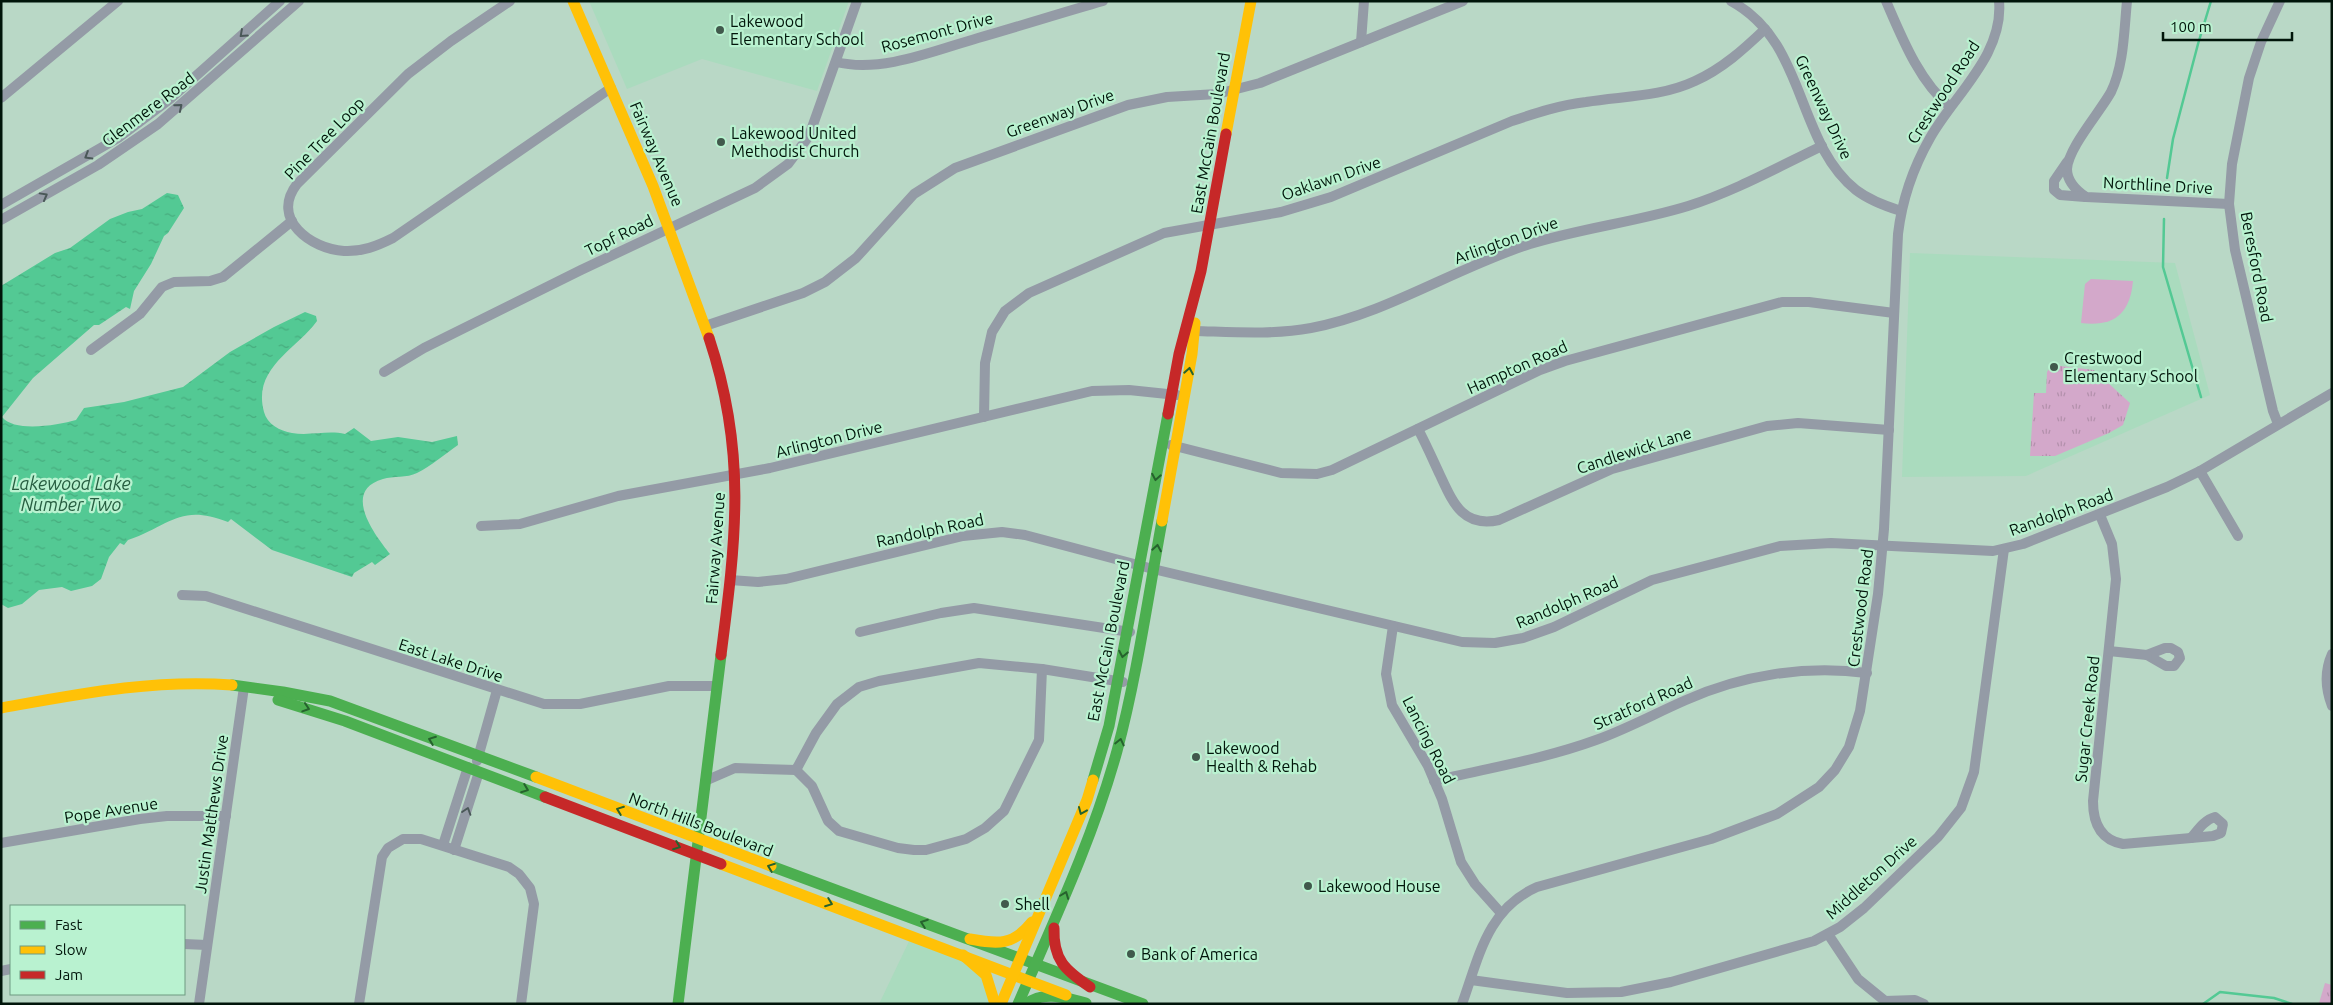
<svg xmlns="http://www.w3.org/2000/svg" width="2333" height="1005" viewBox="0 0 2333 1005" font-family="Ubuntu,sans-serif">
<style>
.built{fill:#aadbbe}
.park{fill:url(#park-tufts)}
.garden{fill:#d3a8ca}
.water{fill:url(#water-ripples)}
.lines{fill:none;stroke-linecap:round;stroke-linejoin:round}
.stream{stroke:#53c994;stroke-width:2.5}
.street{stroke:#949ba6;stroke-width:10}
.fast{stroke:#4caf50;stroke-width:11}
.slow{stroke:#ffc107;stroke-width:11}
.jam{stroke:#c62828;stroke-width:11}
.oneway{stroke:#4a5858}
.oneway2{stroke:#26622d}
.poi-dot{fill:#41594c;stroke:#b9f2d0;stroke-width:2}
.labels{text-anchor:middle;stroke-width:4.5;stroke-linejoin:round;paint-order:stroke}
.poi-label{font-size:16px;fill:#01150a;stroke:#b9f2d0;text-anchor:start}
.street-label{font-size:16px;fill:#01150a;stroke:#b9f2d0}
.water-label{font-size:18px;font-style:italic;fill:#275e41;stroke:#b9f2d0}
</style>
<defs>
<pattern id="park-tufts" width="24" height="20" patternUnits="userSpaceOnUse" patternTransform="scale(1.25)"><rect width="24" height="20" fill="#d3a8ca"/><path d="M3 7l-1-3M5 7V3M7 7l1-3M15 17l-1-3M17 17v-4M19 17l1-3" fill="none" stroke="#b390ac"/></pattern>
<pattern id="water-ripples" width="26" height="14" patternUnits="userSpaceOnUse" patternTransform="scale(1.25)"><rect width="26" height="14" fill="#53c994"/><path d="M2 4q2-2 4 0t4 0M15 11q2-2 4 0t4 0" fill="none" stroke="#47ac7e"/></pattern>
</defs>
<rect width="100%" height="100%" fill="#b9d8c6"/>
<!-- built -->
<g class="built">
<path d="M589,1H849L817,91L702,59L627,89Z"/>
<path d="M1910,253L2175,263L2210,395L2026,476L1902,477Z"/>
<path d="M912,935L957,952L991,987L995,1004H879Z"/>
</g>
<!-- park -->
<g class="park">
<path d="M2052,365L2094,370L2130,403L2123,425L2109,433L2055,456H2030L2034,393H2046L2047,372Z"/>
<path d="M2325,983L2332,985V1004L2319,1003Z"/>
</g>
<!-- garden -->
<path class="garden" d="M2091,279L2133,281C2130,314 2114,327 2081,323L2085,284Z"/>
<!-- water -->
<path class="water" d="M167,193L178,195L184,208L168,233L164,236L151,264L134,291L130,309L126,307L99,325H94L33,378L2,417C15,433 58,425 76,420L84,408L124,402L183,387L230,352L274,327L305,312L316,316L317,321C296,350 252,368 264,412C267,424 280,431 292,433C310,436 328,430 345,434L354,428L371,441L398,437L432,442L457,436L458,445C445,454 431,466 417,473C407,478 393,476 383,479C341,491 375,535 390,554L375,565L372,562L354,573L352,577L272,550L231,519L228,522C180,503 171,525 128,540L124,545L120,543L109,557L101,579L92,586L71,591L62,587L39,590L22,604L8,608L1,604V286L55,253L70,248L110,219L128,212L142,209Z"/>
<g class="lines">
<!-- stream -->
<g class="stream">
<path d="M2167,178L2173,139L2198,44L2211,1"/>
<path d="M2164,219L2163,267L2201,397"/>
<path d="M2203,1004L2220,992L2274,998L2292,1004"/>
</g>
<!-- street -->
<g class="street">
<path d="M510,1L451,41L408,74L297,184C270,219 311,249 344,251C362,252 377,246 393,238L611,88"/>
<path d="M1731,1C1807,42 1795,141 1856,190C1869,200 1885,206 1901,211"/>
<path d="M1886,1C1902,38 1919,81 1950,107"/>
<path d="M2127,1C2124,31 2124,65 2111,92C2100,112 2068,148 2067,169C2067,181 2077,191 2086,197L2229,204"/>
<path d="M1361,42L1364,1"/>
<path d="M836,62C882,73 933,51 978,38C1020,26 1061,13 1103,1"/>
<path d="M1,98L118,1"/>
<path d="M2067,162L2054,181V190L2060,195L2085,197"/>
<path d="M1,205L118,138L170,99L280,1"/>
<path d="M1,220L98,165L158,124L299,1"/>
<path d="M705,326L803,293L825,282L856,258L914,194L955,168L1128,105L1167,97L1217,94L1260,83L1463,1"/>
<path d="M1195,331C1233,332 1273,335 1311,328C1386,314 1457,267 1530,244C1582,228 1636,222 1688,206C1735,191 1778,167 1822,146"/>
<path d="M91,350L140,314L162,287L174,282L210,281L223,277L292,221"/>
<path d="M384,372L424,348L581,270L755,188L788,164L809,136L857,1"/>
<path d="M984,417L985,363L992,332L1005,311L1029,293L1164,233L1281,212L1331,197L1512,121C1536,113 1560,105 1586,102C1623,96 1661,97 1695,81C1722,69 1744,49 1765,29"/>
<path d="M2278,424L2273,411L2235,250L2229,204L2232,164L2249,78L2261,42L2280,1"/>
<path d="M1418,429C1426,444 1433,460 1440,475C1453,503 1463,528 1499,520L1612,469L1767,426L1798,423L1889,430"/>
<path d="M1171,445L1281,473L1317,474L1332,470L1540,370L1565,361L1782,302H1809L1894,313"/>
<path d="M2200,471L2238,536"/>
<path d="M2100,515L2112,544L2116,579L2093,801C2093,822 2100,840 2123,844L2191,838"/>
<path d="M481,526L520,524L618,496L770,468L1092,391L1129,390L1177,395"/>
<path d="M730,580L758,582L786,579L963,536L1002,532L1025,535L1153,569L1462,642L1495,643L1523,638L1554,627L1652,580L1780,546L1831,543L1993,551L2023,544L2167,487L2200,471L2332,393"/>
<path d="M182,595L206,596L544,704H580L669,686H717"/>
<path d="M1393,626L1386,674L1392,705L1428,766L1442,799L1461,862L1475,884L1500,912"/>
<path d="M860,632L941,613L974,608L1130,632"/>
<path d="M2165,648H2171L2178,652L2180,658L2174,666H2166L2147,655Z"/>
<path d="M2109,651L2147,655"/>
<path d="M2332,654C2324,672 2325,688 2332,706"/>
<path d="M477,761L497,690"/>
<path d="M796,770L812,786L828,821L839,831L898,848L914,850H926L966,839L985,828L1004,811L1039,740L1042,669"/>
<path d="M705,781L735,768L796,770L816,733L837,704L859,687L879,681L979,663L1042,669L1123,682"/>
<path d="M1434,781C1488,768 1544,759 1596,740C1627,729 1656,713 1686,700C1742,675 1805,665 1867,673"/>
<path d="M2215,817L2223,824L2221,833L2213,836L2191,838C2198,830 2204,820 2215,817Z"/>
<path d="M1,843L140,819L167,816H226"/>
<path d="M443,845L468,767"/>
<path d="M454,850L479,772"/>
<path d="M1828,934L1858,979L1885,1001"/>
<path d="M184,944L207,945"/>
<path d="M1,971L11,969"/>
<path d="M1471,980L1567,993L1621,992L1671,982L1814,941L1840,927L1864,908L1938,837L1961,808L1974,772L2004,549"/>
<path d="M199,1004L244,687"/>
<path d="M359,1004L382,857L388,848L403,839H421L509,867L519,874L530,888L534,904L521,1004"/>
<path d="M1462,1004C1479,957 1487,909 1537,887L1711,839L1777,814L1819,787L1835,770L1849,747L1860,711L1878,594L1884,529L1898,234C1902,200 1913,168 1930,138C1954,95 2004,55 1999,1"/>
<path d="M1888,1004L1885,1001L1915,1000L1924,1004"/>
</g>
<!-- fast -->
<g class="fast">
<path d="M232,685L283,692L330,701L536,777"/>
<path d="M278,700L345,721L545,797"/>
<path d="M1093,780L1109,726L1168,414"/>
<path d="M771,866L1143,1004"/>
<path d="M678,1004L721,655"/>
<path d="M1018,1004C1054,921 1093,838 1117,751C1137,676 1148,597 1162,521"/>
<path d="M1026,1004C1044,990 1066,998 1086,1003"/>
</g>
<!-- slow -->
<g class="slow">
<path d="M573,1L653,186L709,338"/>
<path d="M1226,134L1251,1"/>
<path d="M1162,521L1192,354L1195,323"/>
<path d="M1,708C79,694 153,679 232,685"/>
<path d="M536,777L771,866"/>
<path d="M721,864L1066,995"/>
<path d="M970,939C998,944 1013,946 1032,922"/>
<path d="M963,955L986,975L995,1004"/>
<path d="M1001,1004L1087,800L1093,780"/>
</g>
<!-- jam -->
<g class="jam">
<path d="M709,338C747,452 736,539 721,655"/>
<path d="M1168,414L1179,354L1201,271L1226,134"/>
<path d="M545,797L721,864"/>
<path d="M1054,928C1053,960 1065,970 1090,987"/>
</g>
</g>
<!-- one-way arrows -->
<defs><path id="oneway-chevron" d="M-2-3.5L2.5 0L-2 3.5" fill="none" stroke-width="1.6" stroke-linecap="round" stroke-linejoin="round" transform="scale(1.25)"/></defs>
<g class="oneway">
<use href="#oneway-chevron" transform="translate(243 34) rotate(138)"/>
<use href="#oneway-chevron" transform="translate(179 107) rotate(-40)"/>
<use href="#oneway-chevron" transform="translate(88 156) rotate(149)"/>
<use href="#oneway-chevron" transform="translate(44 196) rotate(-29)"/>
<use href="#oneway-chevron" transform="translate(467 811) rotate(-72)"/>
</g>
<g class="oneway2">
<use href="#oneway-chevron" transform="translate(1189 371) rotate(-80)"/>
<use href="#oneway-chevron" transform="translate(1156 477) rotate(100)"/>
<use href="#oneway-chevron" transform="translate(1157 548) rotate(-80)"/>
<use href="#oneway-chevron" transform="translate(1123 654) rotate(101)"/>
<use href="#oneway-chevron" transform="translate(306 708) rotate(18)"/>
<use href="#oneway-chevron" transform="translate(432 740) rotate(-159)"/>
<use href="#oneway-chevron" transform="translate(1120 742) rotate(-77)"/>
<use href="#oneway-chevron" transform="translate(525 789) rotate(21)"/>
<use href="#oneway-chevron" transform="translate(620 810) rotate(-159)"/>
<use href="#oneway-chevron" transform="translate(1082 811) rotate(113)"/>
<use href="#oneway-chevron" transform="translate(677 846) rotate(21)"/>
<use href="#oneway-chevron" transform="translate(771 867) rotate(-159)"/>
<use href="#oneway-chevron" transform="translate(1065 895) rotate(-69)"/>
<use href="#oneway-chevron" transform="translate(829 903) rotate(21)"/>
<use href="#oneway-chevron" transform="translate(924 923) rotate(-160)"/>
</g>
<!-- markers -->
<g class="poi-dot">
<circle cx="720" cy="30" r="5"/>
<circle cx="721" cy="142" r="5"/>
<circle cx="2054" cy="367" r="5"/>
<circle cx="1196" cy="757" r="5"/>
<circle cx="1308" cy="886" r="5"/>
<circle cx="1005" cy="904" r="5"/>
<circle cx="1131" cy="954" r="5"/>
</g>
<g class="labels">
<!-- poi labels -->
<g class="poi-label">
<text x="730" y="27">Lakewood<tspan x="730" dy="18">Elementary School</tspan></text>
<text x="731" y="139">Lakewood United<tspan x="731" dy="18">Methodist Church</tspan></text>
<text x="2064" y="364">Crestwood<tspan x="2064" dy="18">Elementary School</tspan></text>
<text x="1206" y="754">Lakewood<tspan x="1206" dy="18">Health &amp; Rehab</tspan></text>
<text x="1318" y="892">Lakewood House</text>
<text x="1015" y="910">Shell</text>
<text x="1141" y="960">Bank of America</text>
</g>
<!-- street labels -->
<g class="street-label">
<text transform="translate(937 32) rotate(-15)" y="6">Rosemont Drive</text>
<text transform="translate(1943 92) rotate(-57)" y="6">Crestwood Road</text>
<text transform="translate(1824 107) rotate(65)" y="6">Greenway Drive</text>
<text transform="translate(148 109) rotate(-37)" y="6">Glenmere Road</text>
<text transform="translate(1060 113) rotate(-20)" y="6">Greenway Drive</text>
<text transform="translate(1210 133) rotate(-80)" y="6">East McCain Boulevard</text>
<text transform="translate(324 138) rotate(-46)" y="6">Pine Tree Loop</text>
<text transform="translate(657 154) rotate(67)" y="6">Fairway Avenue</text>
<text transform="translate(1331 178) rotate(-19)" y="6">Oaklawn Drive</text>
<text transform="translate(2158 185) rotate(3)" y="6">Northline Drive</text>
<text transform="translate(619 235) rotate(-26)" y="6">Topf Road</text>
<text transform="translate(1506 240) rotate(-20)" y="6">Arlington Drive</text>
<text transform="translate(2257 267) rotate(79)" y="6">Beresford Road</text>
<text transform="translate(1517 367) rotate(-24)" y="6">Hampton Road</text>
<text transform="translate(829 439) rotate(-14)" y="6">Arlington Drive</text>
<text transform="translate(1634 450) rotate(-18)" y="6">Candlewick Lane</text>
<text transform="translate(2061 512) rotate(-20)" y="6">Randolph Road</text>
<text transform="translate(930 530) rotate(-12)" y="6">Randolph Road</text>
<text transform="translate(715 548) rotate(-86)" y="6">Fairway Avenue</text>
<text transform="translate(1567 602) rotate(-23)" y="6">Randolph Road</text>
<text transform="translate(1860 608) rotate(-83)" y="6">Crestwood Road</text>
<text transform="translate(1108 641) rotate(-79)" y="6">East McCain Boulevard</text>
<text transform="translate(451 660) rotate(18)" y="6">East Lake Drive</text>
<text transform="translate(1643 703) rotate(-24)" y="6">Stratford Road</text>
<text transform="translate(2087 719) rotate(-84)" y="6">Sugar Creek Road</text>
<text transform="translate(1429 740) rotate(63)" y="6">Lancing Road</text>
<text transform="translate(111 810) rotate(-9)" y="6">Pope Avenue</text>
<text transform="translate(211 814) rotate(-82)" y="6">Justin Matthews Drive</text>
<text transform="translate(701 824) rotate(21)" y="6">North Hills Boulevard</text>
<text transform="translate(1871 877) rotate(-42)" y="6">Middleton Drive</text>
</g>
<!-- water labels -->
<g class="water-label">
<text x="71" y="490">Lakewood Lake<tspan x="71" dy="21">Number Two</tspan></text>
</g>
</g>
<!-- border -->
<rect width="2333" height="1005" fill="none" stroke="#01150a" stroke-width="5"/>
<!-- legend -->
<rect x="10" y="905" width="175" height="90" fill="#b9f2d0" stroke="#6f9a81"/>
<rect x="20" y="921" width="25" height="8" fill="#4caf50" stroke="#6f9a81"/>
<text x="55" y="930" font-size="15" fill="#01150a">Fast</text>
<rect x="20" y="946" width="25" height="8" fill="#ffc107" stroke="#6f9a81"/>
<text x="55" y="955" font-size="15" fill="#01150a">Slow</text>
<rect x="20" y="971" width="25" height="8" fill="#c62828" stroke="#6f9a81"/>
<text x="55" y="980" font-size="15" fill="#01150a">Jam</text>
<!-- scale -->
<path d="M2163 32v8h129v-8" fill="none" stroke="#01150a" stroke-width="2.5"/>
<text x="2170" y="32" font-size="15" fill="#01150a" stroke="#b9f2d0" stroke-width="4" paint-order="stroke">100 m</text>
</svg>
